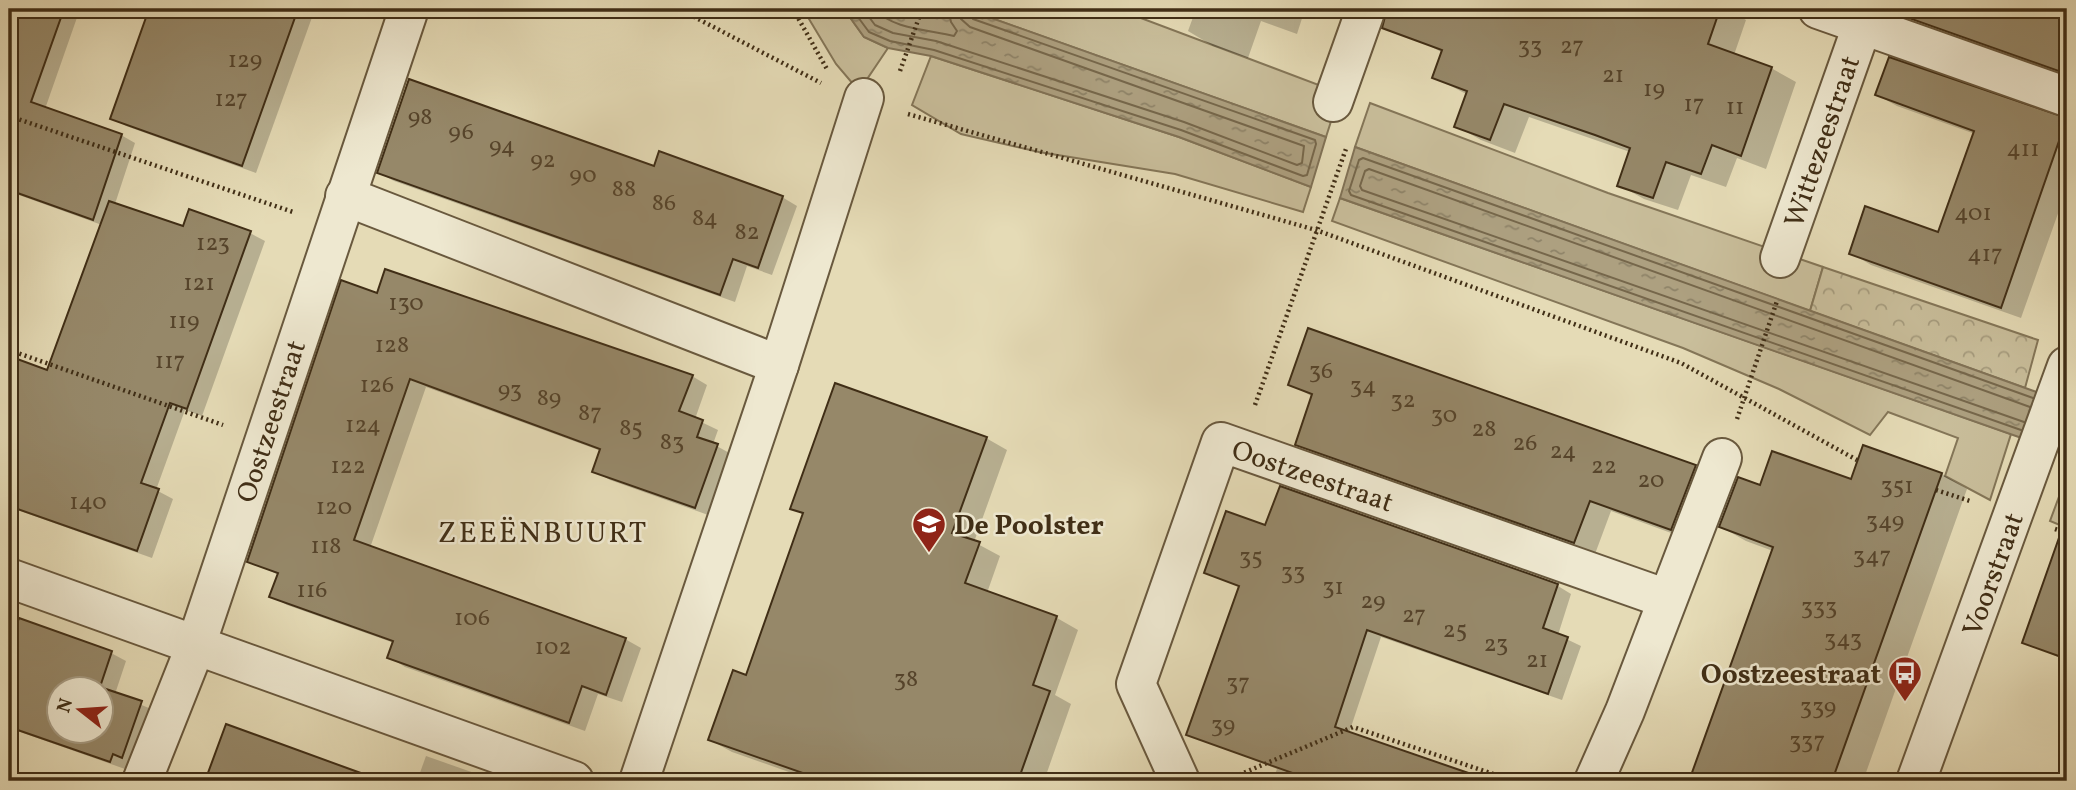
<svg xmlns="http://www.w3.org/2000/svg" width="2076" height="790" viewBox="0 0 2076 790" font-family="Vollkorn,serif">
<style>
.grass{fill:#c9be9b;stroke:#847658;stroke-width:2}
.forest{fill:url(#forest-crowns);stroke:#847658;stroke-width:2}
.water{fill:url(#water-ripples);stroke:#817256;stroke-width:2}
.shadow{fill:#0003;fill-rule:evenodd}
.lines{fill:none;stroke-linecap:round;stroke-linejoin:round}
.shore{stroke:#76674b;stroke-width:2}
.building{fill:#968869;stroke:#402e16;stroke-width:2;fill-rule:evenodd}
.street-casing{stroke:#69593e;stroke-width:42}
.path{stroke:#402e16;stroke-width:4.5;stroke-dasharray:2 3.5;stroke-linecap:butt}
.street{stroke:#eee8d0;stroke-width:38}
.labels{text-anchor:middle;stroke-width:5;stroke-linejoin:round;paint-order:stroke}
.number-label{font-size:24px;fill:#56442b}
.street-label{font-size:28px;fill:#402e16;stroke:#eee8d0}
.poi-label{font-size:28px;font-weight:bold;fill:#402e16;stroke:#eee8d0;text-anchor:start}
.neighbourhood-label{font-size:30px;letter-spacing:2px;fill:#402e16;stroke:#eee8d0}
</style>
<defs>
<pattern id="forest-crowns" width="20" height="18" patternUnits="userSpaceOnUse" patternTransform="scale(1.75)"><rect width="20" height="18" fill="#c9be9b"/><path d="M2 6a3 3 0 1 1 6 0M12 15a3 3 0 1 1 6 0" fill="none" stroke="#a59b7d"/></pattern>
<pattern id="water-ripples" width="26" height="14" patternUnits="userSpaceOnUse" patternTransform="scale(1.75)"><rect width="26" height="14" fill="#ada080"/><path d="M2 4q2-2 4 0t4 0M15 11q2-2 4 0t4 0" fill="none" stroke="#8e8368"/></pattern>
</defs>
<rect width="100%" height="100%" fill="#e5dbb6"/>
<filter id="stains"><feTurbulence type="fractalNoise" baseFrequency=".00286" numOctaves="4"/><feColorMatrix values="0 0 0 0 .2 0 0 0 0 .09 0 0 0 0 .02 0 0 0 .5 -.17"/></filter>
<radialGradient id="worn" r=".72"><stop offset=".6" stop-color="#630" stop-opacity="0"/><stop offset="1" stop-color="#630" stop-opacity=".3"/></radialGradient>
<!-- grass -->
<g class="grass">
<path d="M803,9H844L864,37L888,48L859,91L836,64Z"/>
<path d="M966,9H1117L1340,93L1326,137Z"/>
<path d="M931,56L1179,137L1311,187L1303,212L1175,174L1039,152L961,134L912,105Z"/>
<path d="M1370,103L1608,193L1823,267L1810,311L1355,147Z"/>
<path d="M1340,198L2011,434L1990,500L1945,476L1958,438L1888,412L1870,435L1779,389L1683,348L1332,221Z"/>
<path d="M2067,475V528L2050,521Z"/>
</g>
<!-- forest -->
<path class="forest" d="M1823,267L2038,340L2025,388L1810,311Z"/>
<!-- water -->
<g class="water">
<path d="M844,9H966L1326,137L1311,187L1179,137L931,56L888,48L864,37Z"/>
<path d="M1355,147L2067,403V454L1340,198Z"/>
</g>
<!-- shadow -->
<g class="shadow">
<path d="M9,9H80L45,109L121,135L135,143L115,204L185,228L250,233L265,241L202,416L185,410L156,490L173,499L152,558L9,507V358L48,372L102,225L16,194L9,214Z"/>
<path d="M150,9H315L256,173L126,126L112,118Z"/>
<path d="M1196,9H1305L1297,34L1261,21L1248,58L1213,46L1188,31Z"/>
<path d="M1316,9H1339L1337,16Z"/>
<path d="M1426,9H1605L1672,33L1680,9H1727L1746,20L1734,55L1771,68L1796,82L1766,169L1737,158L1726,187L1691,175L1678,210L1644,199L1619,185L1630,152L1529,117L1515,153L1481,140L1456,126L1468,95L1434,77L1443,53L1415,38Z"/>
<path d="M1907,9H2003L2017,14L2019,9H2067V80L1931,30L1905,15Z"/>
<path d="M1890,59L2067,120V188L2021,318L1871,265L1851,253L1939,234L1975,134L1897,106L1877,95Z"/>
<path d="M655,169L782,197L797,206L772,275L747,266L735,302L394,181L379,173Z"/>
<path d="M378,296L692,376L707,385L695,419L718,430L713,444L733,455L711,516L610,480L594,471L601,451L426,387L370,548L625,639L641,648L622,702L598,694L585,731L405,667L389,657L394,643L287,605L271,596L279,575L249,561Z"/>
<path d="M1290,384L1695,467L1716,479L1693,541L1611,511L1595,554L1318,456L1297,444L1313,397Z"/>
<path d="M986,438L1007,450L974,542L1000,556L987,593L1057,618L1078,630L1055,695L1071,704L1044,781H802L803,777L732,752L710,740L747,677L804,515L793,508Z"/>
<path d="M1864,447L1942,474L1967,489L1863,781H1691L1773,551L1746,541L1721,527L1761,487L1852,481Z"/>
<path d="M1281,488L1558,586L1571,594L1558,635L1581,646L1562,700L1381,637L1349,733L1490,781H1272L1277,769L1188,734L1240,587L1206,572L1266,527Z"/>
<path d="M2056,553L2067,557V661L2024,642Z"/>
<path d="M9,616L111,653L126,661L115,694L156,711L137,765L128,761L125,769L9,728ZM60,688H102V730H60Z"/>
<path d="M227,727L381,781H207Z"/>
<path d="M426,756L497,781H417Z"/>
</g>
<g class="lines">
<!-- shore -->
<g class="shore">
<path d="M852,9L869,32L890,41L934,50L1181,130L1303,176L1307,175L1316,144L1315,140L973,19L968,9"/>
<path d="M863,9L875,25L893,33L936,41L1184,122L1297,165L1302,163L1304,146L970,27L961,19L959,9"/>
<path d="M876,9C890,29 931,30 954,36L957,31L951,22L948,9"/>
<path d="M2024,422L1362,190L1360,186L1365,171L1369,169L2030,407"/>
<path d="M2021,430L1351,195L1349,191L1359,160L1363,158L2033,398"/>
</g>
</g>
<!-- building -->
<g class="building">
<path d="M9,9H64L31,102L122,134L93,220L9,190Z"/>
<path d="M149,9H298L242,166L110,119Z"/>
<path d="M1387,9H1720L1708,44L1772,67L1741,156L1712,145L1701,174L1666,162L1653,198L1617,186L1630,148L1595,135L1504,104L1490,140L1454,127L1467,91L1432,78L1442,50L1382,28Z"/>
<path d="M1906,9H2067V74L1903,16Z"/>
<path d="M1889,57L2067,118L2001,308L1849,254L1865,206L1938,232L1974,131L1875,95Z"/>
<path d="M409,79L654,166L659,151L783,196L758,268L733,259L720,295L377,173Z"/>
<path d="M109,201L183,226L189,209L251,231L187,409L170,403L141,483L159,489L137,551L9,506V356L47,370Z"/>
<path d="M385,269L693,375L679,411L703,420L697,437L718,444L695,508L592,472L600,449L410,379L354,540L626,638L606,695L582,686L569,723L387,658L393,641L269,597L278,573L247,562L341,280L377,293Z"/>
<path d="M1308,328L1696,465L1671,530L1590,501L1574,543L1295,445L1312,394L1288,385Z"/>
<path d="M835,383L987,437L952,533L980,542L965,583L1057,616L1033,685L1050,691L1018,781H800L803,773L708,740L733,670L746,675L803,513L790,509Z"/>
<path d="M1863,445L1942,473L1832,781H1689L1773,547L1719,527L1738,477L1760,485L1772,451L1851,479Z"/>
<path d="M1280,486L1558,584L1543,628L1568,637L1548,694L1367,630L1335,727L1480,777L1479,781H1315L1186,735L1239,586L1204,573L1226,511L1265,525Z"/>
<path d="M2061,532L2067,533V659L2022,643Z"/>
<path d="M19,618L112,651L100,687L142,701L122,758L113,754L110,762L9,727V648ZM60,689H102V731H60Z"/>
<path d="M226,724L369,776L368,781H205Z"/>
</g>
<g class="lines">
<!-- street casing -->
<g class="street-casing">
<g id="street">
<path d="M1818,9L2067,97"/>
<path d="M1333,102L1366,9"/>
<path d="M345,196L779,365"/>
<path d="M1780,258L1868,9"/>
<path d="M9,578L574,781"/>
<path d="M142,781L196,645L409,9"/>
<path d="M639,781L779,365L864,98"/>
<path d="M1180,781L1136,684L1221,442L1667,599"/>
<path d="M1594,781L1625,711L1722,458"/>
<path d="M1916,781L2067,366"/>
</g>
</g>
<!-- path -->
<g class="path">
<path d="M679,9L821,83"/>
<path d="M793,9L828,71"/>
<path d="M900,71L922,9"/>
<path d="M908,114L1316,230L1681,363L1857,460"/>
<path d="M9,116L293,212"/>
<path d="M9,350L223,425"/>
<path d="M1255,405L1347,146"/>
<path d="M1737,419L1777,301"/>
<path d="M1936,490L1970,501"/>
<path d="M2055,529L2067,533"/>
<path d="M1224,781L1353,727L1514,781"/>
</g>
<!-- street -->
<use href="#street" class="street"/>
</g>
<!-- icons -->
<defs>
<g id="school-pin" transform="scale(1.75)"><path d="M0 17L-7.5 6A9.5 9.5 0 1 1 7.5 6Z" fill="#8f2418" stroke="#eee8d0"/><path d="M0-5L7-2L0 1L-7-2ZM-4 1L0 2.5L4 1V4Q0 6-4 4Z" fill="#fff"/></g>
<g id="bus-pin" transform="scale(1.75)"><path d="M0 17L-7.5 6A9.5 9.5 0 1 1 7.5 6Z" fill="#8f2418" stroke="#eee8d0"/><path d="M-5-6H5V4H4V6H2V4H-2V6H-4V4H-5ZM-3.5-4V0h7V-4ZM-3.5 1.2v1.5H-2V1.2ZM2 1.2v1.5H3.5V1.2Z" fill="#fff"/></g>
</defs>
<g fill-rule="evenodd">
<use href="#school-pin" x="929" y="524"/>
<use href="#bus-pin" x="1905" y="673"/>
</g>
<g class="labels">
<!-- number labels -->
<g class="number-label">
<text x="1530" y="53">33</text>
<text x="1572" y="53">27</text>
<text x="245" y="67">129</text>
<text x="1613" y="82">21</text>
<text x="1654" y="96">19</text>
<text x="231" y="106">127</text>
<text x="1694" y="111">17</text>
<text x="1735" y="114">11</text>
<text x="420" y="124">98</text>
<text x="461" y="139">96</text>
<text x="502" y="153">94</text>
<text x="2023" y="156">411</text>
<text x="543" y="167">92</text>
<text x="583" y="182">90</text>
<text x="624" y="196">88</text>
<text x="664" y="210">86</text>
<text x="1973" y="220">401</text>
<text x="705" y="225">84</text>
<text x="747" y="239">82</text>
<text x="213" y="250">123</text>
<text x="1985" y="261">417</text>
<text x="199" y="290">121</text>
<text x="406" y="310">130</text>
<text x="184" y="328">119</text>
<text x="392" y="352">128</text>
<text x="170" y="368">117</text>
<text x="1321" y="378">36</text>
<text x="377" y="392">126</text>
<text x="1363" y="393">34</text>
<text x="510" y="397">93</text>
<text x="549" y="405">89</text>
<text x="1403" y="407">32</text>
<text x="590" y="420">87</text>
<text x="1444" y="422">30</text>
<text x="363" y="432">124</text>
<text x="631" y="435">85</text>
<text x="1484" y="436">28</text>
<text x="672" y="449">83</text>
<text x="1525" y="450">26</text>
<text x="1563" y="458">24</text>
<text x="348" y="473">122</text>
<text x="1604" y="473">22</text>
<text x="1651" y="487">20</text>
<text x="1897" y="493">351</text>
<text x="88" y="509">140</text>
<text x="334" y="514">120</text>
<text x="1885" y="528">349</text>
<text x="326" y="553">118</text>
<text x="1872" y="563">347</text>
<text x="1251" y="564">35</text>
<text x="1293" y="579">33</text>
<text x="1333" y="594">31</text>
<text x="312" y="597">116</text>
<text x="1373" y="608">29</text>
<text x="1819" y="614">333</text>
<text x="1414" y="622">27</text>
<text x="472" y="625">106</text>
<text x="1455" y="637">25</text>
<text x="1843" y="646">343</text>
<text x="1496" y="651">23</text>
<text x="553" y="654">102</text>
<text x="1537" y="667">21</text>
<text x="906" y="686">38</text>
<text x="1238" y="690">37</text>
<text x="1818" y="714">339</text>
<text x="1223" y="732">39</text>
<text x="1807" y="748">337</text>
</g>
<!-- street labels -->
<g class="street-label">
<text transform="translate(1821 141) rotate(-71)" y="10">Wittezeestraat</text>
<text transform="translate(270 421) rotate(-72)" y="10">Oostzeestraat</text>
<text transform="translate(1313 475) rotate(19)" y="10">Oostzeestraat</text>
<text transform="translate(1992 574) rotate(-70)" y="10">Voorstraat</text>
</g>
<!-- poi labels -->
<g class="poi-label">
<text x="954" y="534">De Poolster</text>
<text x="1881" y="683" text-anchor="end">Oostzeestraat</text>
</g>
<!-- neighbourhood labels -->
<g class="neighbourhood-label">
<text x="543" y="542">ZEEËNBUURT</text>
</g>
</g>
<!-- margin -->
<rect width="2076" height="790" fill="none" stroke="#e5dbb6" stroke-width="35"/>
<rect x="10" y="10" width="2055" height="769" fill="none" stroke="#402e16" stroke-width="3.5"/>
<rect x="18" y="18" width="2041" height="755" fill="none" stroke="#402e16" stroke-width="2"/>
<!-- north arrow -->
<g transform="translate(80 710) rotate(287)"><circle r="33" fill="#eee8d0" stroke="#a89e86" stroke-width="2"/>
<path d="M0-5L12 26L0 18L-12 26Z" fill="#8f2418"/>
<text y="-10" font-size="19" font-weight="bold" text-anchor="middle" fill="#402e16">N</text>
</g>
<rect width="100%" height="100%" filter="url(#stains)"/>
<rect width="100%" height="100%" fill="url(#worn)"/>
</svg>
